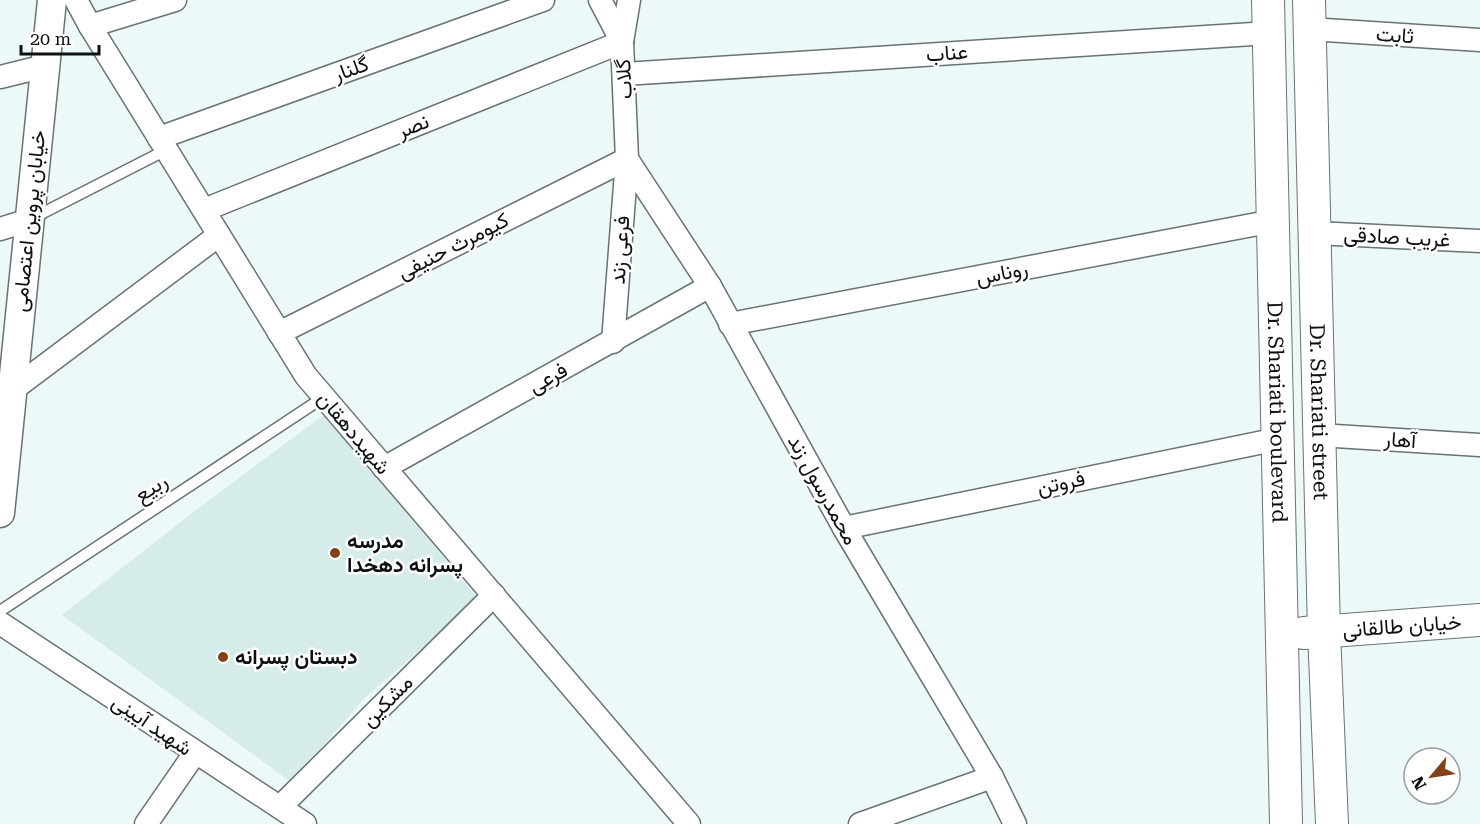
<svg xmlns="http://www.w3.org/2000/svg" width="1480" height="824" viewBox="0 0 1480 824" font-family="'Roboto Serif',Vazirmatn,serif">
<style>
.built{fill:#d6eceb}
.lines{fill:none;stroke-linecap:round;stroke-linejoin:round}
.service-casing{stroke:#687372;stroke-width:13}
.minor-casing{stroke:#687372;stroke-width:25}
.tertiary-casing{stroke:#687372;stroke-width:31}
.secondary-casing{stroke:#687372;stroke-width:34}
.service{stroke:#fff;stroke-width:10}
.minor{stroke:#fff;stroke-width:22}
.tertiary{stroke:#fff;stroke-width:28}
.secondary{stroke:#fff;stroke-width:32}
.poi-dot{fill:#854017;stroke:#fff;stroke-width:2}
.labels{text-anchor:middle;stroke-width:5;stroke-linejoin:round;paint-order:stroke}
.street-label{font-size:21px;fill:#0c1010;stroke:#fff}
.poi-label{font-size:21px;font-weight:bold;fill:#0c1010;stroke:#fff;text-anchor:start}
</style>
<rect width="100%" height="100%" fill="#ecf9f8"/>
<!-- built -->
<path class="built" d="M325,414L478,599L364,699L291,782L62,615L192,513Z"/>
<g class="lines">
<!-- service casing -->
<g class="service-casing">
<g id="service">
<path d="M33,218L166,150"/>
<path d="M0,611L324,397"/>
</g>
</g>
<!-- minor casing -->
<g class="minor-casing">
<g id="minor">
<path d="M76,0L90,26L306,376L689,824"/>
<path d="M600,0L622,42"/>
<path d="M90,26L175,0"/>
<path d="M1310,29L1480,40"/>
<path d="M624,74L1269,33"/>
<path d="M0,77L45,66"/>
<path d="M159,138L543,0"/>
<path d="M627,159L710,286L844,528L992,777L1015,824"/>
<path d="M204,210L622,42"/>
<path d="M0,229L29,220"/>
<path d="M1315,233L1480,241"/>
<path d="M730,324L1273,221"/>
<path d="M279,333L627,159"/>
<path d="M613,342L627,159L622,42L629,0"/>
<path d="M11,391L219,235"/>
<path d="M1319,435L1480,445"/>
<path d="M384,468L710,286"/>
<path d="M844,528L1278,439"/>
<path d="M0,623L305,824"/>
<path d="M281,806L494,595"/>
<path d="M146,824L195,753"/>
<path d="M860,824L992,777"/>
</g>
</g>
<!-- tertiary casing -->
<g class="tertiary-casing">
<path id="tertiary" d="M0,513L52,0"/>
</g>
<!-- secondary casing -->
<g class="secondary-casing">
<g id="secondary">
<path id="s1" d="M1268,0L1286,824"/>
<path id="s2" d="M1309,0L1324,632L1332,824"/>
<path d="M1304,633L1480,620"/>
</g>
</g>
<!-- service -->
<use href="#service" class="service"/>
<!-- minor -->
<use href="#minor" class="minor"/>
<!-- tertiary -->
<use href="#tertiary" class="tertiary"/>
<!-- secondary -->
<use href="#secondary" class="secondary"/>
</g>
<!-- markers -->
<g class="poi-dot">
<circle cx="335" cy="553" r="6"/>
<circle cx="223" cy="657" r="6"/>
</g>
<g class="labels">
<!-- street labels -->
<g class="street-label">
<text transform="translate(1395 35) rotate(4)" y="7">ثابت</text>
<text transform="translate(947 53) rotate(-4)" y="7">عناب</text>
<text transform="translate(351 69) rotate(-20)" y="7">گلنار</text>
<text transform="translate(624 79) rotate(-93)" y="7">گلاب</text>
<text transform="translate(413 126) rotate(-22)" y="7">نصر</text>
<text transform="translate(29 221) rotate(-84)" y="7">خیابان پروین اعتصامی</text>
<text transform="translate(1397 237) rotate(3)" y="7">غریب صادقی</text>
<text transform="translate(453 246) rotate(-27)" y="7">کیومرث حنیفی</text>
<text transform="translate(620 250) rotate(-86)" y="7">فرعی زند</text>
<text transform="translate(1002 273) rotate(-11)" y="7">روناس</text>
<text transform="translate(548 378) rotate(-29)" y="7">فرعی</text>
<text dy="7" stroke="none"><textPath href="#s1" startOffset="412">Dr. Shariati boulevard</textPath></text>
<text dy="7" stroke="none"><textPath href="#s2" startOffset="412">Dr. Shariati street</textPath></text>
<text transform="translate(354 433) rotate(50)" y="7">شهیددهقان</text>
<text transform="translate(1400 440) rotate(4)" y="7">آهار</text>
<text transform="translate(1061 483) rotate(-12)" y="7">فروتن</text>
<text transform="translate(151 488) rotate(-33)" y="7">ربیع</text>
<text transform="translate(823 490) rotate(61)" y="7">محمدرسول زند</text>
<text transform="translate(1402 626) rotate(-4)" y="7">خیابان طالقانی</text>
<text transform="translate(387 701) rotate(-45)" y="7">مشکین</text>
<text transform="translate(152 725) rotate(34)" y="7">شهید آیینی</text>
</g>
<!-- poi labels -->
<g class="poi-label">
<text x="347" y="548">مدرسه<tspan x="347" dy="24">پسرانه دهخدا</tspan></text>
<text x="235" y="664">دبستان پسرانه</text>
</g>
</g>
<!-- north arrow -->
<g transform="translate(1432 776) rotate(241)"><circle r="28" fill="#ffffff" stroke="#9e9f9f" stroke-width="1.5"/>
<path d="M0-4.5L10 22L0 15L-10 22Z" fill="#854017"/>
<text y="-9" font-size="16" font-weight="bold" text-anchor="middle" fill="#0c1010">N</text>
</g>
<!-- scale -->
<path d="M21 45v9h78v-9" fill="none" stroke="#0c1010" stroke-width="3"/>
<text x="30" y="45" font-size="18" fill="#0c1010" stroke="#ffffff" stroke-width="4.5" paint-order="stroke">20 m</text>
</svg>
